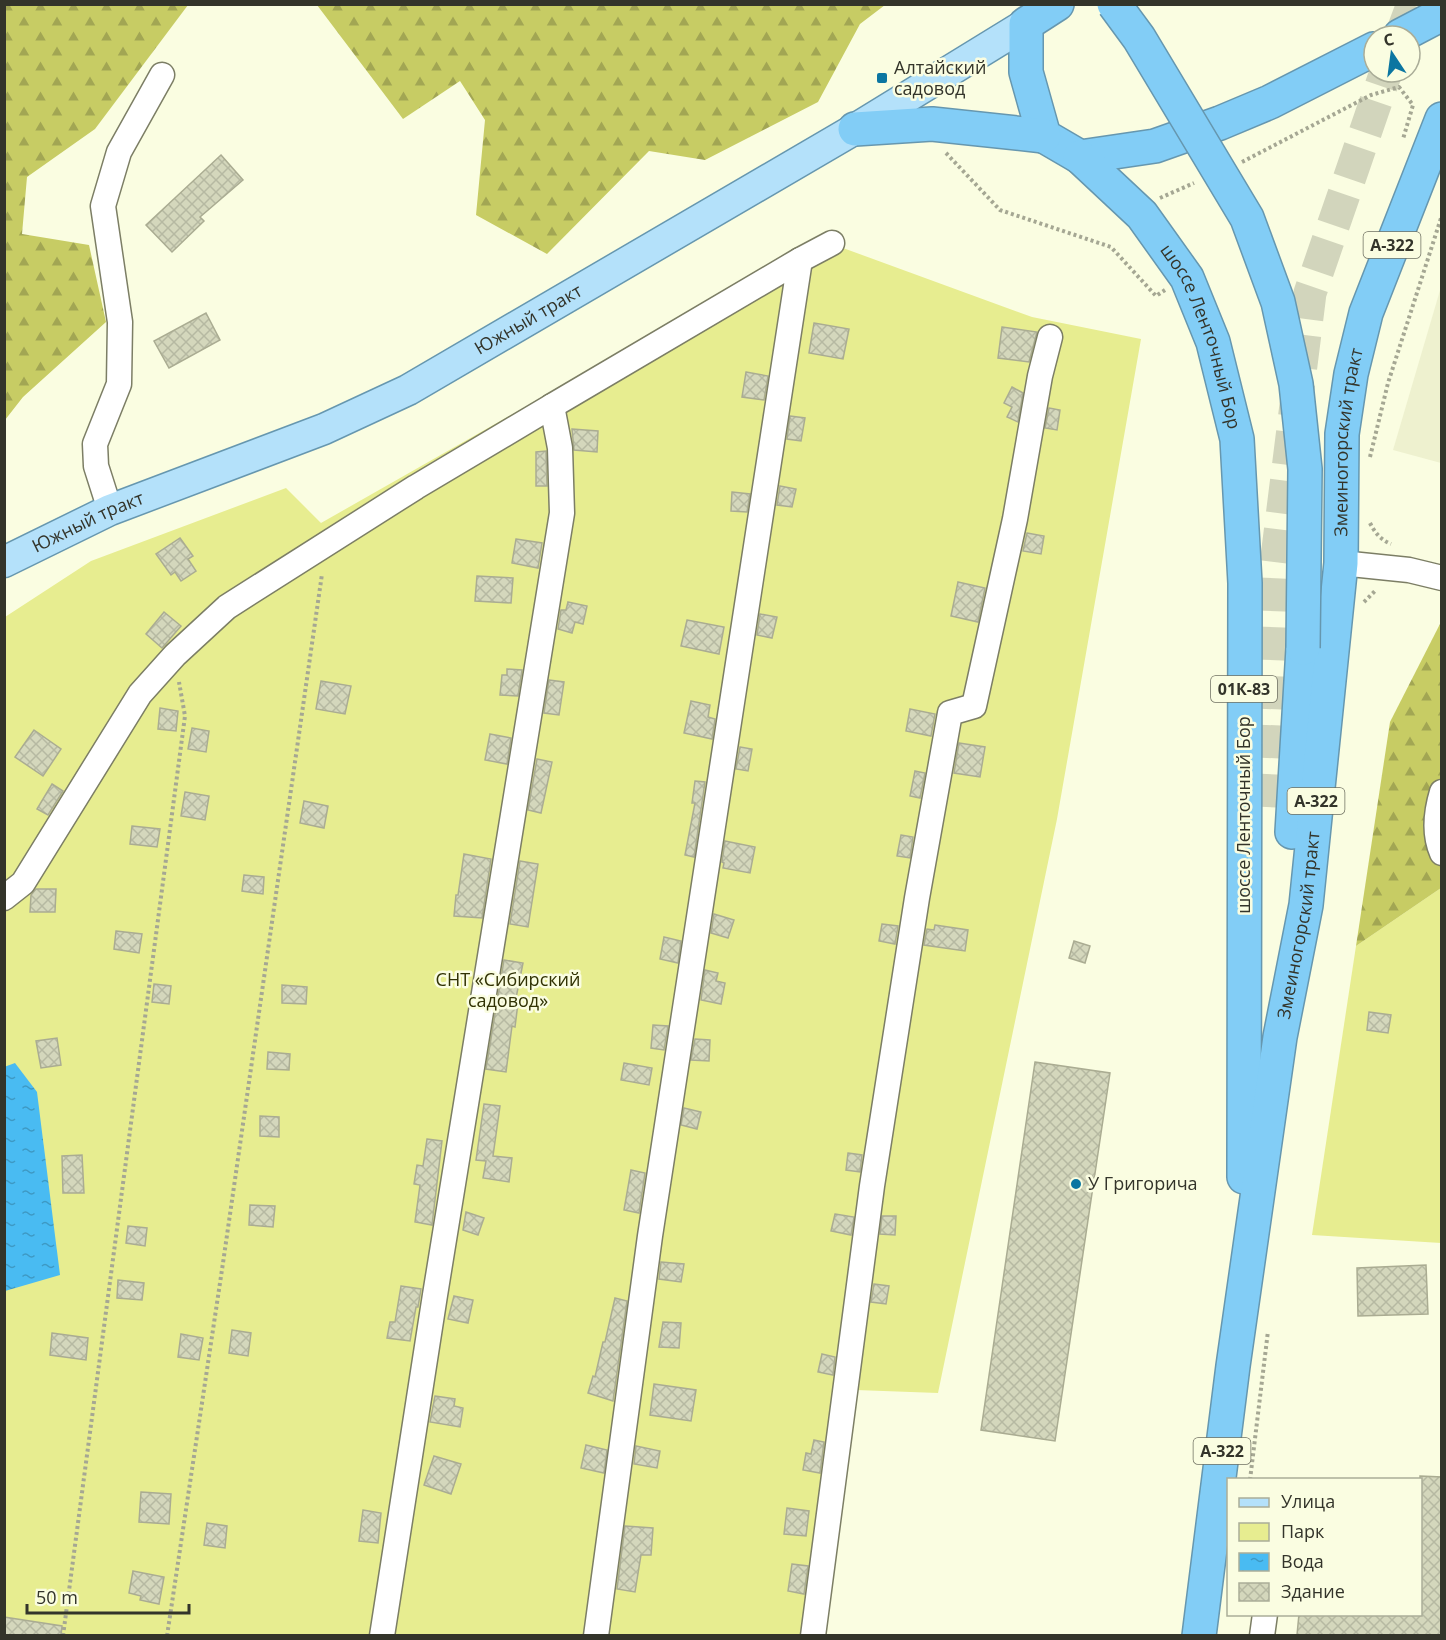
<svg xmlns="http://www.w3.org/2000/svg" width="1446" height="1640" viewBox="0 0 1446 1640" font-family="'Open Sans',sans-serif">
<style>
.built{fill:#eef1cf}
.green{fill:#e7ed90}
.forest{fill:url(#forest-firs)}
.water{fill:url(#water-ripples)}
.building{fill:url(#building-cross-hatch);stroke:#aaac92;stroke-width:1.5}
.lines{fill:none;stroke-linecap:round;stroke-linejoin:round}
.highway-tunnel{stroke:#d2d5bc;stroke-width:33;stroke-dasharray:33 16;stroke-linecap:butt}
.minor-casing{stroke:#7c7e65;stroke-width:27}
.major-casing{stroke:#6697af;stroke-width:33}
.highway-casing{stroke:#6697af;stroke-width:36}
.path{stroke:#a5a793;stroke-width:4;stroke-dasharray:3 3;stroke-linecap:butt}
.minor{stroke:#fff;stroke-width:24}
.major{stroke:#b4e1fa;stroke-width:30}
.highway{stroke:#82cdf6;stroke-width:33}
.highway-bridge-casing{stroke:#6697af;stroke-width:36;stroke-linecap:butt}
.highway-bridge{stroke:#82cdf6;stroke-width:33}
.poi-dot{fill:#0b76a1;stroke:#fafde1;stroke-width:2}
.labels{text-anchor:middle;stroke-width:5;stroke-linejoin:round;paint-order:stroke}
.shield{fill:#fafde1;stroke:#6f7061;stroke-width:1.5}
.shield-label{font-size:16px;font-weight:bold;fill:#33342a}
.poi-label{font-size:18px;fill:#33342a;stroke:#fafde1;text-anchor:start}
.street-label{font-size:18px;fill:#33342a;stroke:#fafde1}
.park-label{font-size:18px;fill:#313204;stroke:#fafde1}
</style>
<defs>
<pattern id="forest-firs" width="22" height="20" patternUnits="userSpaceOnUse" patternTransform="scale(1.5)"><rect width="22" height="20" fill="#c7cc64"/><path d="M5 1l3.5 6h-7zM16 11l3.5 6h-7z" fill="#a2a653"/></pattern>
<pattern id="water-ripples" width="26" height="14" patternUnits="userSpaceOnUse" patternTransform="scale(1.5)"><rect width="26" height="14" fill="#49bbf2"/><path d="M2 4q2-2 4 0t4 0M15 11q2-2 4 0t4 0" fill="none" stroke="#3d99c4"/></pattern>
<pattern id="building-cross-hatch" width="8" height="8" patternUnits="userSpaceOnUse" patternTransform="scale(1.5)"><rect width="8" height="8" fill="#d4d7bc"/><path d="M0 0l8 8M0 8l8-8" fill="none" stroke="#b6b9a2"/></pattern>
</defs>
<rect width="100%" height="100%" fill="#fafde1"/>
<!-- built -->
<path class="built" d="M1441,287V463L1393,450Z"/>
<!-- green -->
<g class="green">
<path d="M843,248L1032,317L1141,339L1057,819L938,1393L856,1390L822,1635L5,1636V617L91,561L286,488L321,523L664,328Z"/>
<path d="M1441,888V1243L1312,1235L1356,946Z"/>
</g>
<!-- forest -->
<g class="forest">
<path d="M5,4L188,5L95,129L27,177L22,234L89,245L106,322L23,397L5,420Z"/>
<path d="M317,5H885L860,24L818,102L705,160L649,151L547,254L476,215L485,120L460,81L403,119Z"/>
<path d="M1441,622V888L1356,946L1390,722Z"/>
</g>
<!-- water -->
<path class="water" d="M15,1063L37,1092L60,1275L5,1291L4,1067Z"/>
<!-- building -->
<g class="building">
<path d="M221,155L243,180L200,217L204,221L172,252L146,225Z"/>
<path d="M206,313L220,340L169,368L154,341Z"/>
<path d="M814,323L849,329L843,359L809,353Z"/>
<path d="M1002,327L1037,332L1029,362L998,358Z"/>
<path d="M746,372L768,376L764,400L742,397Z"/>
<path d="M1012,387L1023,393L1018,422L1007,417L1012,407L1004,403Z"/>
<path d="M1049,408L1060,410L1057,430L1045,428Z"/>
<path d="M790,416L805,418L801,441L787,439Z"/>
<path d="M572,429L598,431L597,452L574,450Z"/>
<path d="M546,451L547,486H536V452Z"/>
<path d="M780,486L796,489L792,507L777,505Z"/>
<path d="M732,492L750,494L747,512L731,511Z"/>
<path d="M1027,533L1044,536L1041,554L1023,551Z"/>
<path d="M180,538L193,556L188,559L196,571L181,581L175,572L171,575L156,554Z"/>
<path d="M516,539L542,543L538,568L512,563Z"/>
<path d="M477,576L513,578L511,603L475,601Z"/>
<path d="M958,582L985,588L978,622L951,616Z"/>
<path d="M568,602L587,606L583,624L575,622L572,633L558,629L561,610H566Z"/>
<path d="M164,612L181,626L162,648L146,634Z"/>
<path d="M760,614L777,617L772,638L757,635Z"/>
<path d="M687,620L724,627L719,654L681,646Z"/>
<path d="M507,669L522,670L518,696L500,695L502,675H507Z"/>
<path d="M549,680L564,682L559,715L544,713Z"/>
<path d="M321,681L351,686L345,714L316,709Z"/>
<path d="M691,701L710,705L708,717L715,719L712,739L684,733Z"/>
<path d="M160,708L178,711L176,731L158,729Z"/>
<path d="M910,709L935,714L931,736L906,731Z"/>
<path d="M192,728L209,731L206,752L188,749Z"/>
<path d="M34,730L61,749L43,776L15,757Z"/>
<path d="M490,734L511,738L507,764L485,760Z"/>
<path d="M959,743L985,747L980,777L954,773Z"/>
<path d="M740,747L752,749L748,771L736,769Z"/>
<path d="M537,759L552,762L541,813L528,810Z"/>
<path d="M915,771L925,773L920,798L910,796Z"/>
<path d="M695,781L705,782L694,857L685,855L695,803H692Z"/>
<path d="M52,784L63,791L48,815L37,809Z"/>
<path d="M185,792L209,796L205,820L181,816Z"/>
<path d="M304,801L328,806L324,828L300,823Z"/>
<path d="M132,826L160,829L157,847L130,844Z"/>
<path d="M901,835L913,837L910,858L897,856Z"/>
<path d="M725,841L755,847L750,873L723,868L724,863L722,862Z"/>
<path d="M464,854L491,859L482,918L454,916L456,895H458Z"/>
<path d="M520,861L538,864L528,927L510,924Z"/>
<path d="M244,875L264,877L263,894L242,891Z"/>
<path d="M36,889H56L55,912H30L31,895Z"/>
<path d="M714,914L734,920L728,938L711,933Z"/>
<path d="M882,924L898,926L895,944L879,941Z"/>
<path d="M935,925L968,930L965,951L924,945L927,929L934,930Z"/>
<path d="M116,931L142,934L139,953L114,949Z"/>
<path d="M664,937L681,941L678,963L660,959Z"/>
<path d="M1074,941L1090,946L1085,963L1069,958Z"/>
<path d="M504,960L523,963L515,1003H518L515,1027L512,1026L506,1072L486,1069Z"/>
<path d="M705,970L718,973L716,981L725,983L721,1004L701,1000Z"/>
<path d="M154,984L171,986L169,1004L152,1002Z"/>
<path d="M282,985L307,987L306,1004L282,1003Z"/>
<path d="M1369,1012L1391,1015L1388,1033L1367,1030Z"/>
<path d="M653,1025L668,1026L664,1050L651,1048Z"/>
<path d="M57,1038L61,1065L41,1068L36,1041Z"/>
<path d="M695,1039L710,1040L709,1061L691,1060Z"/>
<path d="M268,1052L290,1054L289,1070L267,1069Z"/>
<path d="M1035,1062L1110,1073L1055,1441L981,1430Z"/>
<path d="M624,1063L652,1068L649,1085L621,1080Z"/>
<path d="M484,1104L500,1106L493,1156L512,1158L509,1182L483,1178L486,1161L476,1160Z"/>
<path d="M684,1108L701,1112L697,1129L681,1125Z"/>
<path d="M260,1116L279,1117V1137L260,1136Z"/>
<path d="M427,1139L442,1141L432,1225L415,1222L420,1185L414,1184L417,1165L423,1166Z"/>
<path d="M848,1153L862,1155L860,1172L846,1170Z"/>
<path d="M82,1155L84,1193H63L62,1156Z"/>
<path d="M631,1170L645,1173L639,1213L624,1210Z"/>
<path d="M250,1205L275,1206L273,1227L249,1225Z"/>
<path d="M466,1212L484,1218L478,1235L463,1230Z"/>
<path d="M835,1214L854,1217L851,1235L831,1231Z"/>
<path d="M882,1216H896L895,1235L880,1234Z"/>
<path d="M128,1226L147,1228L145,1246L126,1243Z"/>
<path d="M661,1262L684,1264L681,1282L659,1279Z"/>
<path d="M1426,1265L1428,1314L1358,1316L1357,1268Z"/>
<path d="M118,1280L144,1283L142,1300L117,1298Z"/>
<path d="M874,1284L889,1286L886,1304L871,1302Z"/>
<path d="M401,1286L421,1289L418,1307H416L410,1341L387,1338L390,1322H395Z"/>
<path d="M454,1296L473,1300L468,1323L448,1319Z"/>
<path d="M615,1298L627,1301L613,1401L588,1393L593,1376L595,1377L603,1342H605Z"/>
<path d="M663,1322L681,1323L679,1348L659,1347Z"/>
<path d="M232,1330L251,1333L248,1356L229,1353Z"/>
<path d="M52,1333L88,1338L86,1360L50,1355Z"/>
<path d="M181,1334L203,1338L199,1360L178,1357Z"/>
<path d="M822,1354L835,1357L833,1375L818,1372Z"/>
<path d="M654,1384L696,1390L691,1421L650,1415Z"/>
<path d="M435,1396L455,1399L454,1406L463,1408L460,1427L430,1422Z"/>
<path d="M814,1440L824,1442L820,1473L803,1470L806,1453L811,1454Z"/>
<path d="M586,1445L607,1450L604,1473L581,1468Z"/>
<path d="M636,1446L660,1451L657,1468L634,1464Z"/>
<path d="M434,1456L461,1464L451,1494L424,1485Z"/>
<path d="M1420,1476L1442,1477V1635H1297L1299,1614H1420Z"/>
<path d="M141,1492L171,1494L169,1524L139,1522Z"/>
<path d="M787,1508L809,1511L806,1536L784,1534Z"/>
<path d="M363,1510L381,1513L378,1543L359,1541Z"/>
<path d="M207,1523L227,1526L225,1548L204,1545Z"/>
<path d="M625,1526L653,1528L651,1555H641L635,1592L617,1589Z"/>
<path d="M792,1564L808,1566L804,1594L788,1591Z"/>
<path d="M133,1571L164,1577L159,1604L140,1600L141,1596L129,1593Z"/>
<path d="M4,1617L62,1626L61,1635H4Z"/>
</g>
<g class="lines">
<!-- highway-tunnel -->
<g class="highway-tunnel">
<path d="M1401,36L1413,4"/>
<path d="M1266,807L1276,565L1310,293L1386,72"/>
</g>
<!-- minor casing -->
<g class="minor-casing">
<g id="minor">
<path d="M800,260L832,243"/>
<path d="M552,406L800,260L650,1236L596,1636"/>
<path d="M110,510L96,466L95,444L119,384L120,322L103,206L119,152L162,75"/>
<path d="M1341,563L1409,570L1442,578"/>
<path d="M1442,792C1436,812 1433,833 1442,853"/>
<path d="M4,898L23,883L140,694L175,655L227,607L416,487L552,406L560,448L562,513L435,1295L382,1636"/>
<path d="M813,1636L872,1186L917,898L950,713L974,706L1015,519L1040,376L1050,337"/>
<path d="M1262,1636L1265,1614"/>
</g>
</g>
<!-- major casing -->
<g class="major-casing">
<g id="major">
<path id="s1" d="M4,562L110,510L324,429L408,390L855,129L1026,24"/>
</g>
</g>
<!-- highway casing -->
<g class="highway-casing">
<g id="highway">
<path d="M1057,4L1026,24V72L1044,136L1080,157L1155,146L1220,123L1270,102L1374,49"/>
<path d="M1400,36L1442,14"/>
<path d="M855,129L932,124L1044,136"/>
<path id="s2" d="M1080,157L1142,215L1187,278L1213,342L1237,439L1245,583L1244,1177"/>
<path d="M1292,832L1303,648"/>
<path id="s3" d="M1199,1636L1233,1366L1280,1037L1306,905L1341,563L1342,434L1351,374L1366,313L1442,119"/>
</g>
</g>
<!-- path -->
<g class="path">
<path d="M946,153L1000,210L1111,247L1156,296L1165,290"/>
<path d="M1242,162L1371,95L1399,87L1413,105L1403,139"/>
<path d="M1160,198L1194,183"/>
<path d="M1370,457L1388,383L1442,215"/>
<path d="M1370,523C1375,533 1381,540 1391,544"/>
<path d="M1364,602L1376,590"/>
<path d="M1250,1480L1268,1331"/>
<path d="M63,1636L185,716L179,682"/>
<path d="M167,1636L223,1263L322,574"/>
</g>
<!-- minor -->
<use href="#minor" class="minor"/>
<!-- major -->
<use href="#major" class="major"/>
<!-- highway -->
<use href="#highway" class="highway"/>
<!-- highway-bridge casing -->
<g class="highway-bridge-casing">
<path id="highway-bridge" d="M1114,4L1139,38L1247,218L1278,302L1296,384L1305,469L1303,648"/>
</g>
<!-- highway-bridge -->
<use href="#highway-bridge" class="highway-bridge"/>
</g>
<!-- markers -->
<g class="poi-dot">
<rect x="876" y="72" width="12" height="12" rx="3"/>
<circle cx="1076" cy="1184" r="6"/>
</g>
<g class="labels">
<!-- shield labels -->
<g class="shield">
<rect x="1363.5" y="232" width="57" height="26" rx="4.5"/>
<rect x="1211" y="676" width="66" height="26" rx="4.5"/>
<rect x="1287.5" y="788" width="57" height="26" rx="4.5"/>
<rect x="1193.5" y="1438" width="57" height="26" rx="4.5"/>
</g>
<g class="shield-label">
<text x="1392" y="251">А-322</text>
<text x="1244" y="695">01К-83</text>
<text x="1316" y="807">А-322</text>
<text x="1222" y="1457">А-322</text>
</g>
<!-- poi labels -->
<g class="poi-label">
<text x="894" y="74">Алтайский<tspan x="894" dy="21">садовод</tspan></text>
<text x="1088" y="1190">У Григорича</text>
</g>
<!-- street labels -->
<g class="street-label">
<text dy="6" stroke="none"><textPath href="#s1" startOffset="579">Южный тракт</textPath></text>
<text dy="6" stroke="none"><textPath href="#s2" startOffset="222">шоссе Ленточный Бор</textPath></text>
<text dy="6" stroke="none"><textPath href="#s3" startOffset="1204">Змеиногорский тракт</textPath></text>
<text dy="6" stroke="none"><textPath href="#s1" startOffset="93">Южный тракт</textPath></text>
<text transform="translate(1244 815) rotate(-90)" y="6">шоссе Ленточный Бор</text>
<text dy="6" stroke="none"><textPath href="#s3" startOffset="718">Змеиногорский тракт</textPath></text>
</g>
<!-- park labels -->
<g class="park-label">
<text x="508" y="986">СНТ «Сибирский<tspan x="508" dy="21">садовод»</tspan></text>
</g>
</g>
<!-- border -->
<rect width="1446" height="1640" fill="none" stroke="#33342a" stroke-width="12"/>
<!-- legend -->
<rect x="1227" y="1478" width="195" height="138" fill="#fafde1" stroke="#aaad98" stroke-width="1.5"/>
<rect x="1239" y="1498" width="30" height="9" fill="#b4e1fa" stroke="#aaad98" stroke-width="1.5"/>
<text x="1281" y="1508" font-size="18" fill="#33342a">Улица</text>
<rect x="1239" y="1523" width="30" height="18" fill="#e7ed90" stroke="#aaad98" stroke-width="1.5"/>
<text x="1281" y="1538" font-size="18" fill="#33342a">Парк</text>
<rect x="1239" y="1553" width="30" height="18" fill="url(#water-ripples)" stroke="#aaad98" stroke-width="1.5"/>
<text x="1281" y="1568" font-size="18" fill="#33342a">Вода</text>
<rect x="1239" y="1583" width="30" height="18" fill="url(#building-cross-hatch)" stroke="#aaad98" stroke-width="1.5"/>
<text x="1281" y="1598" font-size="18" fill="#33342a">Здание</text>
<!-- north arrow -->
<g transform="translate(1392 54) rotate(347)"><circle r="28" fill="#fafde1" stroke="#aaad98" stroke-width="1.5"/>
<path d="M0-4.5L10 22L0 15L-10 22Z" fill="#0b76a1"/>
<text y="-9" font-size="16" font-weight="bold" text-anchor="middle" fill="#33342a">С</text>
</g>
<!-- scale -->
<path d="M27 1604v9h162v-9" fill="none" stroke="#33342a" stroke-width="3"/>
<text x="36" y="1604" font-size="18" fill="#33342a" stroke="#fafde1" stroke-width="4.5" paint-order="stroke">50 m</text>
</svg>
